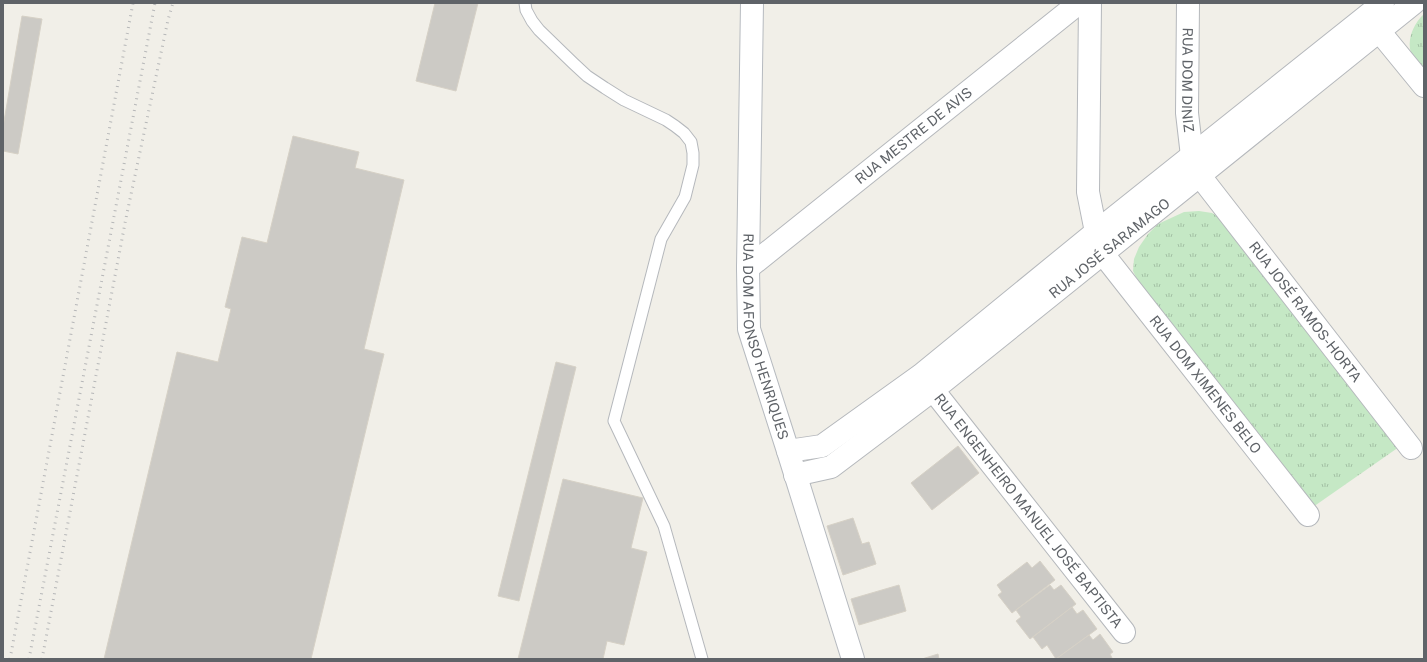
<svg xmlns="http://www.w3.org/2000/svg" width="1427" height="662" viewBox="0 0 1427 662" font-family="'Public Sans',sans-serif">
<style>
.grass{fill:url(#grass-tufts)}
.building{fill:#cccac5;stroke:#d6d1c6}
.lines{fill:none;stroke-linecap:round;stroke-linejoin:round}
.lane-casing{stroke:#b5b8bc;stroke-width:13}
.street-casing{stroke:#b5b8bc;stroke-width:24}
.secondary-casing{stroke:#b6babf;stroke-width:24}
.lane{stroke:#fff;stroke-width:11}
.street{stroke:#fff;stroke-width:22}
.secondary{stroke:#fff;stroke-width:22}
.rail{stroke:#b6b7b8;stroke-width:3;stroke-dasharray:1 5;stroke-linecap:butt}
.labels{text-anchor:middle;stroke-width:4;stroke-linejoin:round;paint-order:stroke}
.street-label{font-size:14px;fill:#5f6368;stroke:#fff}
</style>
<defs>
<pattern id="grass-tufts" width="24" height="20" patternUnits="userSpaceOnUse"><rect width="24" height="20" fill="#c5e8c5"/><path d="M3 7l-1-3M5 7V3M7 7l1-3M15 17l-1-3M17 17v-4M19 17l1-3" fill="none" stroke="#a3c0a4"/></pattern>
</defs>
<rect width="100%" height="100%" fill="#f1efe8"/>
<!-- grass -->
<g class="grass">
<path d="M1424,14V70C1419,64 1412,57 1410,49C1408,36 1415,22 1424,14Z"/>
<path d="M1199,211L1212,213L1222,219L1399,447L1313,507L1140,285L1133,271L1134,259L1139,247L1148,234L1158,224L1184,212Z"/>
</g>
<!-- building -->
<g class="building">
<path d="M435,3H478L456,91L416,81Z"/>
<path d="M22,16L42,19L18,154L3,151V127Z"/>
<path d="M293,136L359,152L355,168L404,180L364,349L384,354L311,659H104L177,352L218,362L231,309L225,307L242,237L267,243Z"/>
<path d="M556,362L576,367L519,601L498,596Z"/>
<path d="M958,446L979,473L932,510L911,483Z"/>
<path d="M563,479L643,498L631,548L647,552L624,645L607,641L603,659H518Z"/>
<path d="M853,518L862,544L869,542L876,564L843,575L827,526Z"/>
<path d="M1040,561L1055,580L1012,613L998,595L1002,592L997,585L1027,562L1032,568Z"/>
<path d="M899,585L906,611L859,625L851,599Z"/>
<path d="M1050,585L1054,590L1061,585L1076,604L1030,639L1016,621L1021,617L1016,610Z"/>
<path d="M1072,607L1077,614L1083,610L1097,629L1056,659L1047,645L1042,649L1033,637Z"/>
<path d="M1100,634L1113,652L1110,654L1112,658L1111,659H1056L1089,635L1093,640Z"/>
<path d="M938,654L939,659H922Z"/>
</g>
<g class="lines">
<!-- lane casing -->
<g class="lane-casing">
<path id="lane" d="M525,3L526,10L532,21L539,30L573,63L587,76L605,88L624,100L666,120L675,126L684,133L691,142L693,153V165L685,197L661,239L614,421L664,526L702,659"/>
</g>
<!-- street casing -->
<g class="street-casing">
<g id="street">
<path d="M1090,3L1088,192L1096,232"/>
<path id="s1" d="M1188,3L1187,113L1192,156"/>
<path d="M1370,20L1424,86"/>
<path id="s2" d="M1200,176L1411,448"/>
<path id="s3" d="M1103,254L1308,515"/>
<path id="s4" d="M748,268L1079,3"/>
<path id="s5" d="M933,390L1124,632"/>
<path d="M788,451L822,446L921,375L1096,232L1383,3"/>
<path id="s6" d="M795,475L831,467L933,390L1414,3"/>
</g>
</g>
<!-- secondary casing -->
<g class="secondary-casing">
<g id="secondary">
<path id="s7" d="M752,3L748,268L749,329L788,451L853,659"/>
</g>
</g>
<!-- lane -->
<use href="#lane" class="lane"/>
<!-- street -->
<use href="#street" class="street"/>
<!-- secondary -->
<use href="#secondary" class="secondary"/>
<!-- rail -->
<g class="rail">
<path d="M10,659L133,3"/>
<path d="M29,659L155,3"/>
<path d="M42,659L126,218L168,20L173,3"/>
</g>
</g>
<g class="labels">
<!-- street labels -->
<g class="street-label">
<text dy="5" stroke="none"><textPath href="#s1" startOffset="77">RUA DOM DINIZ</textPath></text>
<text dy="5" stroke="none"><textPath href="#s4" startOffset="212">RUA MESTRE DE AVIS</textPath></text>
<text dy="5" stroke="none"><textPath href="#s6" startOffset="391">RUA JOSÉ SARAMAGO</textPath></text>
<text dy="5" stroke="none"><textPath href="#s2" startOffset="172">RUA JOSÉ RAMOS-HORTA</textPath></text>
<text dy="5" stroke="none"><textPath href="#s7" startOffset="336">RUA DOM AFONSO HENRIQUES</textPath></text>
<text dy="5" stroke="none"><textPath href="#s3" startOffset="166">RUA DOM XIMENES BELO</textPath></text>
<text dy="5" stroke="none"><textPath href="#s5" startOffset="154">RUA ENGENHEIRO MANUEL JOSÉ BAPTISTA</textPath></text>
</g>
</g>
<!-- border -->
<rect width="1427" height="662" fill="none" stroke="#5f6368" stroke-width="8"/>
</svg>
